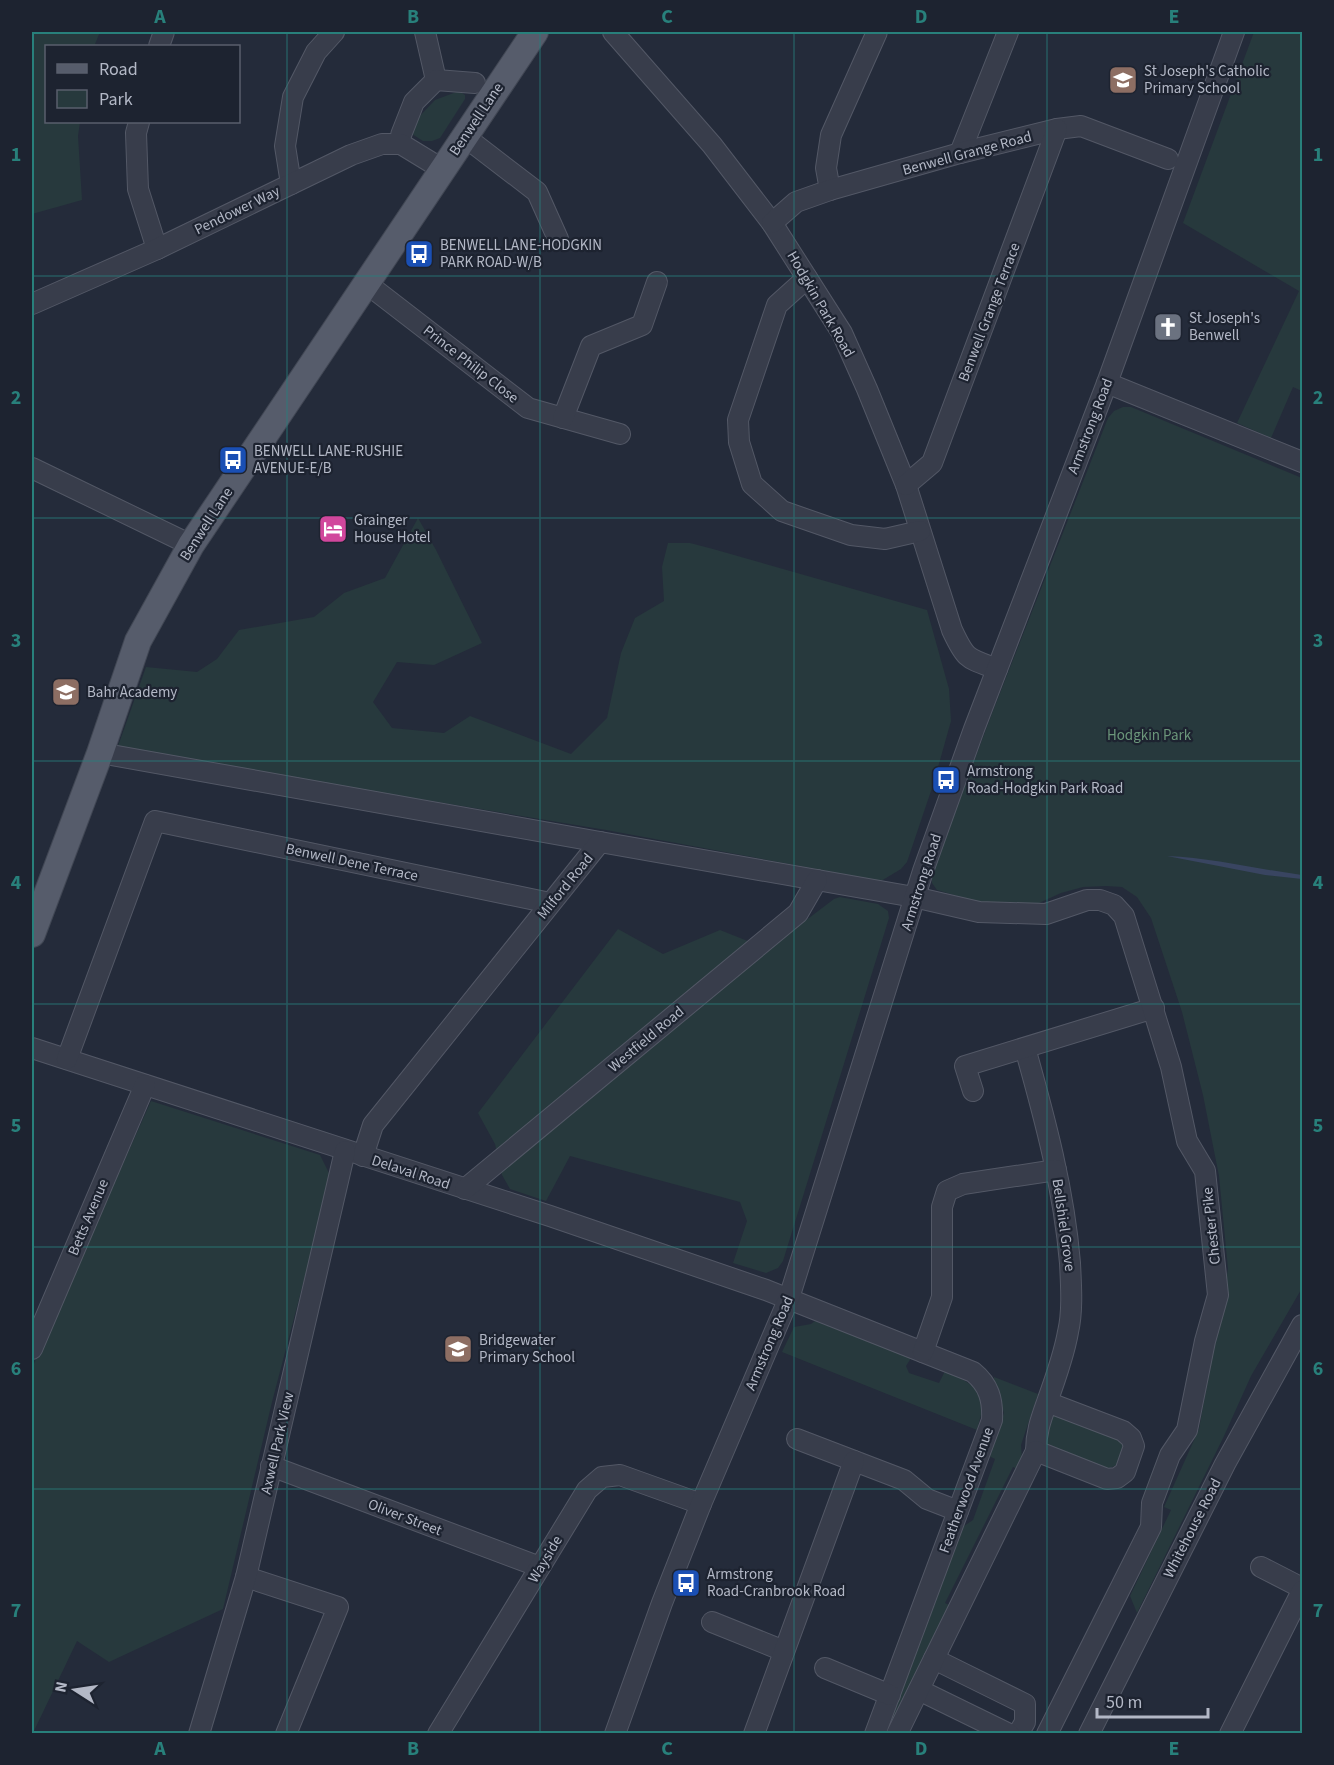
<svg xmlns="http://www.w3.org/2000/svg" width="1334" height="1765" viewBox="0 0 1334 1765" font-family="'Source Sans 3',sans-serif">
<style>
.green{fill:#27393d}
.water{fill:#394561}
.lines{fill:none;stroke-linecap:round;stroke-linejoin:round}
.minor-casing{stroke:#535866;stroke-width:22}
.major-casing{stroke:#414754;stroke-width:28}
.minor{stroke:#383d4b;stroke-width:20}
.major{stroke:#565c6b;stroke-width:26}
.grid{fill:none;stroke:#28807b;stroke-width:1.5;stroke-opacity:0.55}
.labels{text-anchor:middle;stroke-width:4.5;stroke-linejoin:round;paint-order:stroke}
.poi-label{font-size:15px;fill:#b3b8c6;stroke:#1d2330;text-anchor:start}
.street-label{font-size:15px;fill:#b3b8c6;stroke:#1d2330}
.park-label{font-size:15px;fill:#6b967a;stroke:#1d2330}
.neatline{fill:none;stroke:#28807b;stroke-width:2}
.grid-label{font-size:20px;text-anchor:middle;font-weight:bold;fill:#28807b}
</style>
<rect width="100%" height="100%" fill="#242b3a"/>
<!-- green -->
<g class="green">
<path d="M32,32H100L95,44L101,46H46V122H80L78,136L82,200L32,214Z"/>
<path d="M1254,32H1302V391L1293,387L1271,438L1237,423L1299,291L1183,223Z"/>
<path d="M459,91L465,95V99L440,138L432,141H423L412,134L417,119L435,100Z"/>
<path d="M1123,407H1131L1302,478V1288L1251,1376L1224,1436L1137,1613L1130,1596L1171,1510L1164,1507L1199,1429L1228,1269L1219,1176L1203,1095L1182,1012L1151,918L1137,897L1122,887L1106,886L1083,887L1061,893L1039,903L988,905L937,890L932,883V874L991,716L1108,418L1114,411Z"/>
<path d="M418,518L436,550L482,643L434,665L397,662L373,702L392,728L444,733L470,716L571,754L607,718L621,653L635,618L664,601L662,567L668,543H690L713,549L927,610L949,689L951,721L933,785L907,862L901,869L881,881L606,830L117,749L146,667L197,672L217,659L239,630L314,617L344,593L385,578Z"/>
<path d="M840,897L878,904L888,911L889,918L783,1261L778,1268L766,1273L733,1263L747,1221L740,1202L570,1156L546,1201L510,1189L502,1175L495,1144L478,1113L618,929L663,954L720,930L768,949L834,899Z"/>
<path d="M151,1101L320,1155L331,1177L272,1402L223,1609L109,1662L77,1641L33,1733L32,1734V1368Z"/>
<path d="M815,1321L911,1358L906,1366L909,1373L939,1383L945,1371C971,1384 979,1384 984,1415H981L977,1430L782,1352L794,1327L811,1324Z"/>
<path d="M994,1377L1038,1394L1021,1445L1022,1459L1018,1469L1013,1467L945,1603L951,1606L886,1734L964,1526L973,1520L995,1459L989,1456L1004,1413L998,1394L993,1382Z"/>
<path d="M1055,1414L1109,1432L1125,1443C1120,1458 1121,1469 1103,1468L1048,1447L1042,1442L1047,1417Z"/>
</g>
<!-- water -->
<path class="water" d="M1167,856C1213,858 1257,869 1302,875V879L1265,875Z"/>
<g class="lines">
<!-- minor casing -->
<g class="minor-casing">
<g id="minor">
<path d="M425,32L436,80"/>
<path d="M613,32L712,145L772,223L842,333L867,389L906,485L952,630C966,660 967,658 997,669"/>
<path d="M159,46L164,32"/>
<path d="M139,122L136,133L138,189L157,249"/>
<path d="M401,135L414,102L436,80L475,83"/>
<path d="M464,136L537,192L558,239"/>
<path d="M960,153L1008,32"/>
<path d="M291,184L285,146L293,97L316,52L334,32"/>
<path d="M830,190L826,168L831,135L877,32"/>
<path d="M772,223L796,202L830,190L960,153L1057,129L1081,126L1168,159"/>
<path d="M807,278L777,305L738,420L739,442L752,484L782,511L851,535L885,539L920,531"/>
<path d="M366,283L528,408L620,434"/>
<path d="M32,304L157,249L351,155L382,144H401L442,169"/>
<path d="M1107,383L1302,462"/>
<path d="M563,418L591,346L642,325L657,282"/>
<path d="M32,468L191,545"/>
<path d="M906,485L932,463L1057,129"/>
<path d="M100,753L600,842"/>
<path d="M32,1048L550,1216L766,1290L973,1372C989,1385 993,1400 992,1420L875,1734"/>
<path d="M1025,1048C1045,1119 1064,1190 1070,1263C1071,1284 1073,1311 1068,1332C1064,1355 1055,1380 1047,1402C1041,1419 1036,1432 1036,1451L1107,1479L1117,1478L1125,1472L1134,1446L1131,1438L1123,1431L1047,1402"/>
<path d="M67,1059L155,821L550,903"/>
<path d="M973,1091L965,1066L1154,1008"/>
<path d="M363,1156L373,1125L600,842L914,897L979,912L1046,914L1087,900H1100L1114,905L1124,916L1171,1067L1187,1141L1205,1171L1218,1295L1205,1341L1187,1430L1170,1455L1152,1503L1151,1527L1047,1734"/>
<path d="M465,1189L798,913L817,880"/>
<path d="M32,1349L145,1085"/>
<path d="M923,1352L942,1297V1207L947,1191L963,1184L1056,1170"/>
<path d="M797,1439L904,1480L927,1499L958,1511"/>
<path d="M271,1466L540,1567"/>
<path d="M1261,1567L1302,1588"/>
<path d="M246,1577L338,1607L286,1734"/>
<path d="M712,1622L784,1651"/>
<path d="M934,1659L1025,1704V1722L1018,1734"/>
<path d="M825,1668L890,1695"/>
<path d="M919,1690L1009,1734"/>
<path d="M199,1734L246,1577L345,1151"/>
<path d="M438,1734L587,1490L602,1477L620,1475L701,1504"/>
<path d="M615,1734L662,1603L701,1504L789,1298L923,871L974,729L1107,383L1234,32"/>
<path d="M754,1734L854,1461"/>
<path d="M897,1734L1036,1451"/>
<path d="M1089,1734L1225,1464L1302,1325"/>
<path d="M1230,1734L1302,1591"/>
</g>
</g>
<!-- major casing -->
<g class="major-casing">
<path id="major" d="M32,934L100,753L138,641L191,545L535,32"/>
</g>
<!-- minor -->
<use href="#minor" class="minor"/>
<!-- major -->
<use href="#major" class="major"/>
</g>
<!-- grid -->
<path class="grid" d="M287,32V1734M540,32V1734M794,32V1734M1047,32V1734M32,276H1302M32,518H1302M32,761H1302M32,1004H1302M32,1247H1302M32,1489H1302"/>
<!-- icons -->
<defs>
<g id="school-square" transform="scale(1.5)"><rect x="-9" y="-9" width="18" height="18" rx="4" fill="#8d6e63" stroke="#1d2330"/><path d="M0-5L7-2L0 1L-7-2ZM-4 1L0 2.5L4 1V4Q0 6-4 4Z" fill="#fff"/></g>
<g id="bus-square" transform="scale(1.5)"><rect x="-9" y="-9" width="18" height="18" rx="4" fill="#1a4fb4" stroke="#1d2330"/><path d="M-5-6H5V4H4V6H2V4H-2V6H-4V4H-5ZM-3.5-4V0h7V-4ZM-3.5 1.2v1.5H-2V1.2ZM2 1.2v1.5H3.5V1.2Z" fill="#fff"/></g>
<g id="church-square" transform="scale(1.5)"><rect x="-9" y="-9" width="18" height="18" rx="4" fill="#6b7280" stroke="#1d2330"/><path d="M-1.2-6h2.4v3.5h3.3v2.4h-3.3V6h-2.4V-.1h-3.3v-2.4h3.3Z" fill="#fff"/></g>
<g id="hotel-square" transform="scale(1.5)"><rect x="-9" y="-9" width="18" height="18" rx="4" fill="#d1479c" stroke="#1d2330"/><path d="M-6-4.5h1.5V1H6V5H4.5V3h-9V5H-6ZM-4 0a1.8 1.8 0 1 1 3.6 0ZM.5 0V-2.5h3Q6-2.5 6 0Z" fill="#fff"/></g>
</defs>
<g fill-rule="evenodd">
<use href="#school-square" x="1123" y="80"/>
<use href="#bus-square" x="419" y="254"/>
<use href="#church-square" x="1168" y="327"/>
<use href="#bus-square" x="233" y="460"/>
<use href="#hotel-square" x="333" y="529"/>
<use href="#school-square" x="66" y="692"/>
<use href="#bus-square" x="946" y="780"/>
<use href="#school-square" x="458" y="1349"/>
<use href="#bus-square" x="686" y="1583"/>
</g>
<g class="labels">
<!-- poi labels -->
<g class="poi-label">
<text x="1144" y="76">St Joseph's Catholic<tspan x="1144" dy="17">Primary School</tspan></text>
<text x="440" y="250">BENWELL LANE-HODGKIN<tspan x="440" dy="17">PARK ROAD-W/B</tspan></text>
<text x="1189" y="323">St Joseph's<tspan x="1189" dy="17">Benwell</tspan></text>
<text x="254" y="456">BENWELL LANE-RUSHIE<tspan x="254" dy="17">AVENUE-E/B</tspan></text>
<text x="354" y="525">Grainger<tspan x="354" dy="17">House Hotel</tspan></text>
<text x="87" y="697">Bahr Academy</text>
<text x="967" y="776">Armstrong<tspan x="967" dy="17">Road-Hodgkin Park Road</tspan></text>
<text x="479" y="1345">Bridgewater<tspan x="479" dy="17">Primary School</tspan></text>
<text x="707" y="1579">Armstrong<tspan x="707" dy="17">Road-Cranbrook Road</tspan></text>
</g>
<!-- street labels -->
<g class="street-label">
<text transform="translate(476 119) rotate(-56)" y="5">Benwell Lane</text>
<text transform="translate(967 153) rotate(-15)" y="5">Benwell Grange Road</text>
<text transform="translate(237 210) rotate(-26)" y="5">Pendower Way</text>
<text transform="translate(821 304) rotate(60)" y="5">Hodgkin Park Road</text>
<text transform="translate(989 312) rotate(-69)" y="5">Benwell Grange Terrace</text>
<text transform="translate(471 364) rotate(38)" y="5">Prince Philip Close</text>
<text transform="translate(1090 426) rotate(-69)" y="5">Armstrong Road</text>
<text transform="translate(206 524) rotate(-57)" y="5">Benwell Lane</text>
<text transform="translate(352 862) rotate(12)" y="5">Benwell Dene Terrace</text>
<text transform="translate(921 882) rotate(-72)" y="5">Armstrong Road</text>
<text transform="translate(565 886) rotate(-51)" y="5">Milford Road</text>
<text transform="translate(646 1039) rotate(-40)" y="5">Westfield Road</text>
<text transform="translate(411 1172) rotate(18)" y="5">Delaval Road</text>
<text transform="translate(88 1217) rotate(-67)" y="5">Betts Avenue</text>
<text transform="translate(1064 1225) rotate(82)" y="5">Bellshiel Grove</text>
<text transform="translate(1211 1226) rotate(-96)" y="5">Chester Pike</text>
<text transform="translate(769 1343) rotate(-67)" y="5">Armstrong Road</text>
<text transform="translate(277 1443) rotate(-77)" y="5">Axwell Park View</text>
<text transform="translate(966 1490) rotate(-70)" y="5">Featherwood Avenue</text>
<text transform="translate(405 1517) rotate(21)" y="5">Oliver Street</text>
<text transform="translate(1192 1528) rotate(-63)" y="5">Whitehouse Road</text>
<text transform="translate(545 1559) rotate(-59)" y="5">Wayside</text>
</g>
<!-- park labels -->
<g class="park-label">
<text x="1149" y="740">Hodgkin Park</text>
</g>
</g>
<!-- border -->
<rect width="1334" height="1765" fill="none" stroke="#1d2330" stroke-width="66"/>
<!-- legend -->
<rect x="45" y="45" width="195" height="78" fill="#1d2330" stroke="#595f6c" stroke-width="1.5"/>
<rect x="57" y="64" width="30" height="9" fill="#565c6b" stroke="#595f6c" stroke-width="1.5"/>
<text x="99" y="75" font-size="18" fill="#b3b8c6">Road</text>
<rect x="57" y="90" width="30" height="18" fill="#27393d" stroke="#595f6c" stroke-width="1.5"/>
<text x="99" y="105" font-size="18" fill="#b3b8c6">Park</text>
<!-- north arrow -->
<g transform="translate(75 1690) rotate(282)" stroke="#1d2330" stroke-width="4.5" paint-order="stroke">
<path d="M0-4.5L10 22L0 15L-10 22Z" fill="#b3b8c6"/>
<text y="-9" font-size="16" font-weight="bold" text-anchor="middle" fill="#b3b8c6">N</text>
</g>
<!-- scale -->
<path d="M1097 1708v9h111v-9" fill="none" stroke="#b3b8c6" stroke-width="3"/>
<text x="1106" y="1708" font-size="18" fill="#b3b8c6" stroke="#1d2330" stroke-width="4.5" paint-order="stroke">50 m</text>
<rect x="33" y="33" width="1268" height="1699" class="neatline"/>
<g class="grid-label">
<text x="160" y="23">A</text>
<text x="413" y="23">B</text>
<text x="667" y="23">C</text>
<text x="921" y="23">D</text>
<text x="1174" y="23">E</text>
<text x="16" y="161">1</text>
<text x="1318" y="161">1</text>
<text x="16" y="404">2</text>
<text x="1318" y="404">2</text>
<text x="16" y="647">3</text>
<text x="1318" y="647">3</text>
<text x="16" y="889">4</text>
<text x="1318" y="889">4</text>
<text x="16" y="1132">5</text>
<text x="1318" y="1132">5</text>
<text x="16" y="1375">6</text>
<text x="1318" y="1375">6</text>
<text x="16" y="1617">7</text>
<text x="1318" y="1617">7</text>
<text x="160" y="1755">A</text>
<text x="413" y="1755">B</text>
<text x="667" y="1755">C</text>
<text x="921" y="1755">D</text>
<text x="1174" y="1755">E</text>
</g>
</svg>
